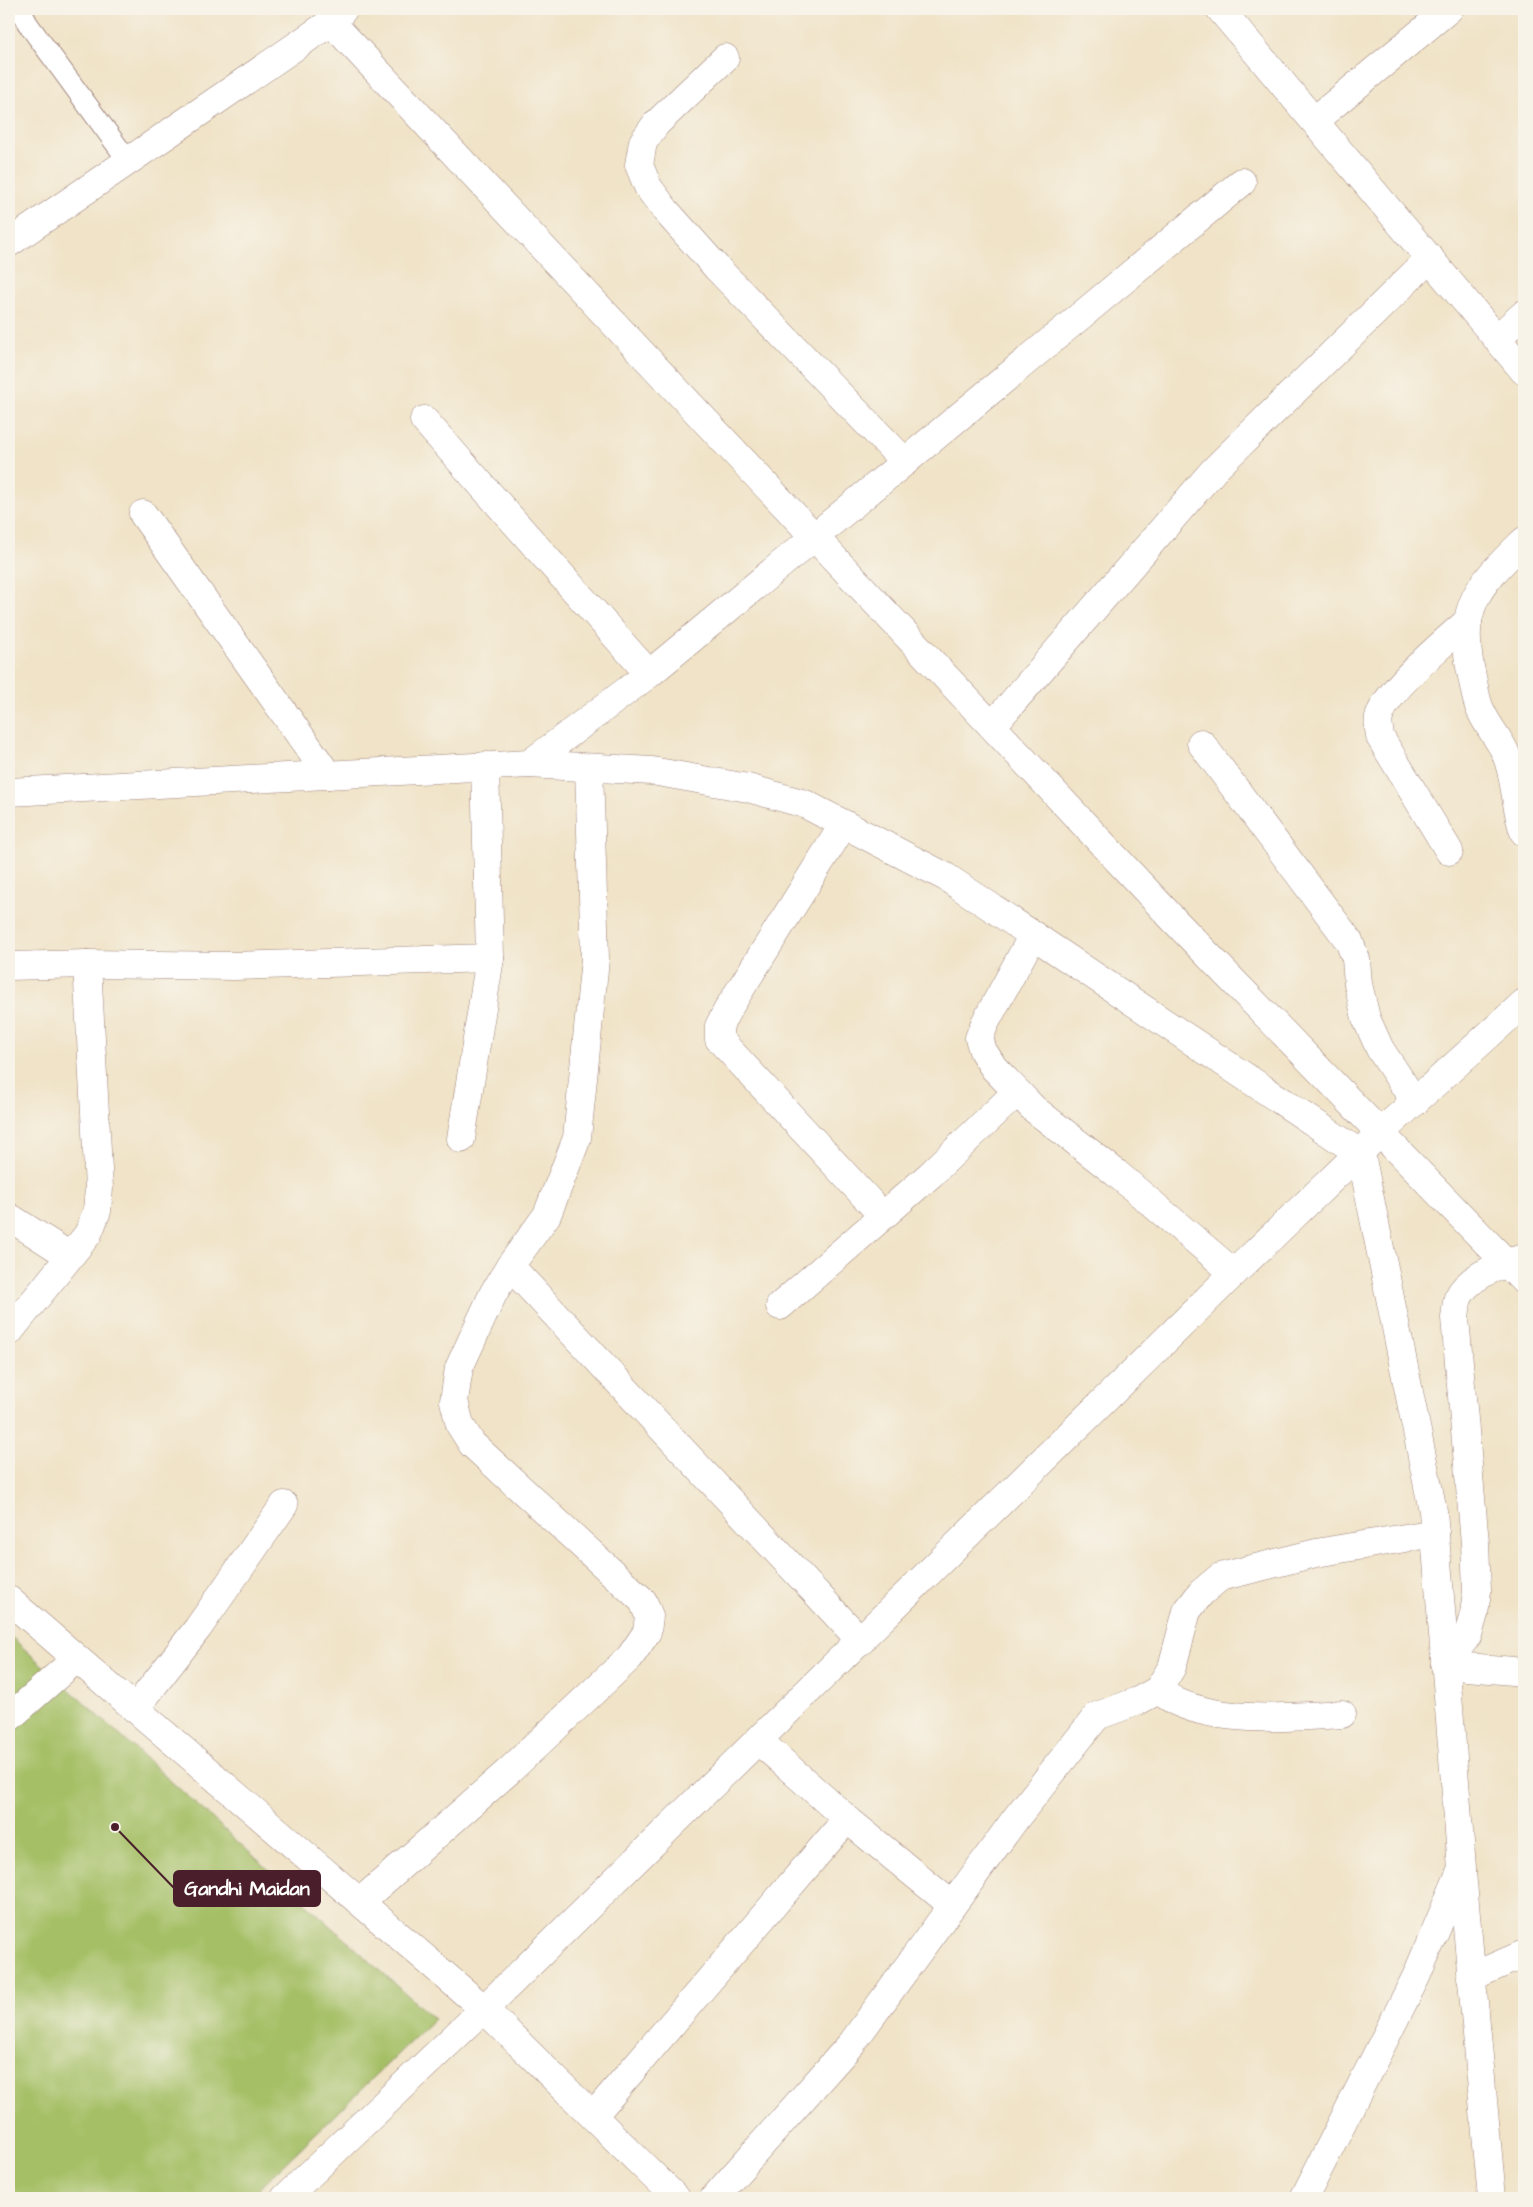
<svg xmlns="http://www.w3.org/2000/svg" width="1533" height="2207" viewBox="0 0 1533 2207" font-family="'Architects Daughter',sans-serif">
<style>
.green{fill:#a4bf65;stroke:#776f48}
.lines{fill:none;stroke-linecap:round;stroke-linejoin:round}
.service-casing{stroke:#9d8179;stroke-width:22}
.minor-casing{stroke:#9d8179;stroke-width:29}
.service{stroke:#fff;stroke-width:20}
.minor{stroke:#fff;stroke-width:28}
.leader{fill:none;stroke:#4a1f2b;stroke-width:2}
.callout-dot{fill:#4a1f2b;stroke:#f7f3e8;stroke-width:2}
.callout{fill:#4a1f2b;stroke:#4a1f2b;stroke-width:2}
.callout-label{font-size:20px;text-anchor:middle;font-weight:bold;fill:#fff}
</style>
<rect width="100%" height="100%" fill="#f7f3e8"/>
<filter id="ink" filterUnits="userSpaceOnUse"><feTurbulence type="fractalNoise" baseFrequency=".02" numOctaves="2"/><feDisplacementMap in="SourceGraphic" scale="10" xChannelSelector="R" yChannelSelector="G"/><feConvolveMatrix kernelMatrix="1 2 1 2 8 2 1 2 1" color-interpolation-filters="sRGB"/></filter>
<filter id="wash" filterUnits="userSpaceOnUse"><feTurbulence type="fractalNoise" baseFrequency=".0096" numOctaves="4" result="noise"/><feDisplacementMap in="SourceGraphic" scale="20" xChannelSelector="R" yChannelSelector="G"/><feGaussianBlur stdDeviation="1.12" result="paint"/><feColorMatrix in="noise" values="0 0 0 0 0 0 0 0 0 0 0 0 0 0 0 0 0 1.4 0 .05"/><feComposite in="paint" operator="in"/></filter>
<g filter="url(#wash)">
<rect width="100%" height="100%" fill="#f0e3c7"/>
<!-- green -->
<path class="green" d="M9,1635L434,2019L249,2198H9Z"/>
</g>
<g filter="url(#ink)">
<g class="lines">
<!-- service casing -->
<g class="service-casing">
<path id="service" d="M20,9L28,24L129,162"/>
</g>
<!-- minor casing -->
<g class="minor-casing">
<g id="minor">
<path d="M1220,9L1524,371"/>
<path d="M331,22L1173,919L1524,1281"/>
<path d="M725,58L656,124L643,142L639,165L648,187L666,211L717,268L905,462"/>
<path d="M1315,120L1449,9"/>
<path d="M9,243L331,22L343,10"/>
<path d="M1497,338L1524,314"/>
<path d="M424,420L649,674"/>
<path d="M143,514L328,775"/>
<path d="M1524,541C1479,585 1457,605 1471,672C1474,684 1475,698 1480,709C1486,724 1498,737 1505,752C1517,778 1514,806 1524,832"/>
<path d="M992,726L1214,470L1430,258"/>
<path d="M1201,743L1349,941L1356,959L1358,984L1366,1018L1380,1049L1415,1102"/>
<path d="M529,764L649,674L1242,182"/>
<path d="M9,792L529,764L652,771L748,788L805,804L946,877L1361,1154L1433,1511L1462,1868L1416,1977L1304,2198"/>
<path d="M844,824L728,1009L719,1026V1039L883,1216"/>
<path d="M1449,851L1380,737C1380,732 1377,723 1379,718C1385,691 1446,641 1468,621"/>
<path d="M1033,935L985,1023L979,1038L983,1051L994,1068L1034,1109L1116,1173L1234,1273"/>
<path d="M9,966L87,964L234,966L490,958"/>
<path d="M461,1139L490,958L485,766"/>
<path d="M9,1217L70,1256"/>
<path d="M510,1266L861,1641"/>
<path d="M780,1306L930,1175L1017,1092"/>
<path d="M9,1332L88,1234L97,1211L99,1188L87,964"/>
<path d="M9,1600L484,2009L676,2198"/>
<path d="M1445,1665L1468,1635L1474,1614L1477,1591L1475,1543L1455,1318C1456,1312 1456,1304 1458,1298C1468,1276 1502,1264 1524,1258"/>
<path d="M1445,1665L1524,1672"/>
<path d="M1158,1690C1164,1694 1171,1699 1177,1702C1226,1724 1290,1717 1342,1714"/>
<path d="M135,1709L198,1628L284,1505"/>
<path d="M9,1718L76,1659"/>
<path d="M759,1741L847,1819L952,1905"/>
<path d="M1462,1872L1492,2198"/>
<path d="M360,1902L511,1769L630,1657L647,1632L649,1616L643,1601L472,1444L460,1425L454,1401L459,1368L493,1294L510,1266L547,1215L577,1138L595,959L589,768"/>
<path d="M1471,1977L1524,1954"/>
<path d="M593,2116L847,1819"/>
<path d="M285,2198L484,2009L1234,1273L1380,1133L1524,1003"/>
<path d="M714,2198L852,2043L1016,1818L1097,1716L1138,1701L1158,1690L1172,1667L1187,1611L1201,1593L1220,1577L1316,1553L1435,1533"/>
</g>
</g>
<!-- service -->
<use href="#service" class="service"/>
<!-- minor -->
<use href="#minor" class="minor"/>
</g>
</g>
<!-- callouts -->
<path class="leader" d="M115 1827L174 1888"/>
<circle class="callout-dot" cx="115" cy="1827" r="5"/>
<rect class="callout" x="174" y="1871" width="146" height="35" rx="5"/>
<g class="callout-label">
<text x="247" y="1895">Gandhi Maidan</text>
</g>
<!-- margin -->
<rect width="1533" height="2207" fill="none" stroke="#f7f3e8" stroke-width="30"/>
</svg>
